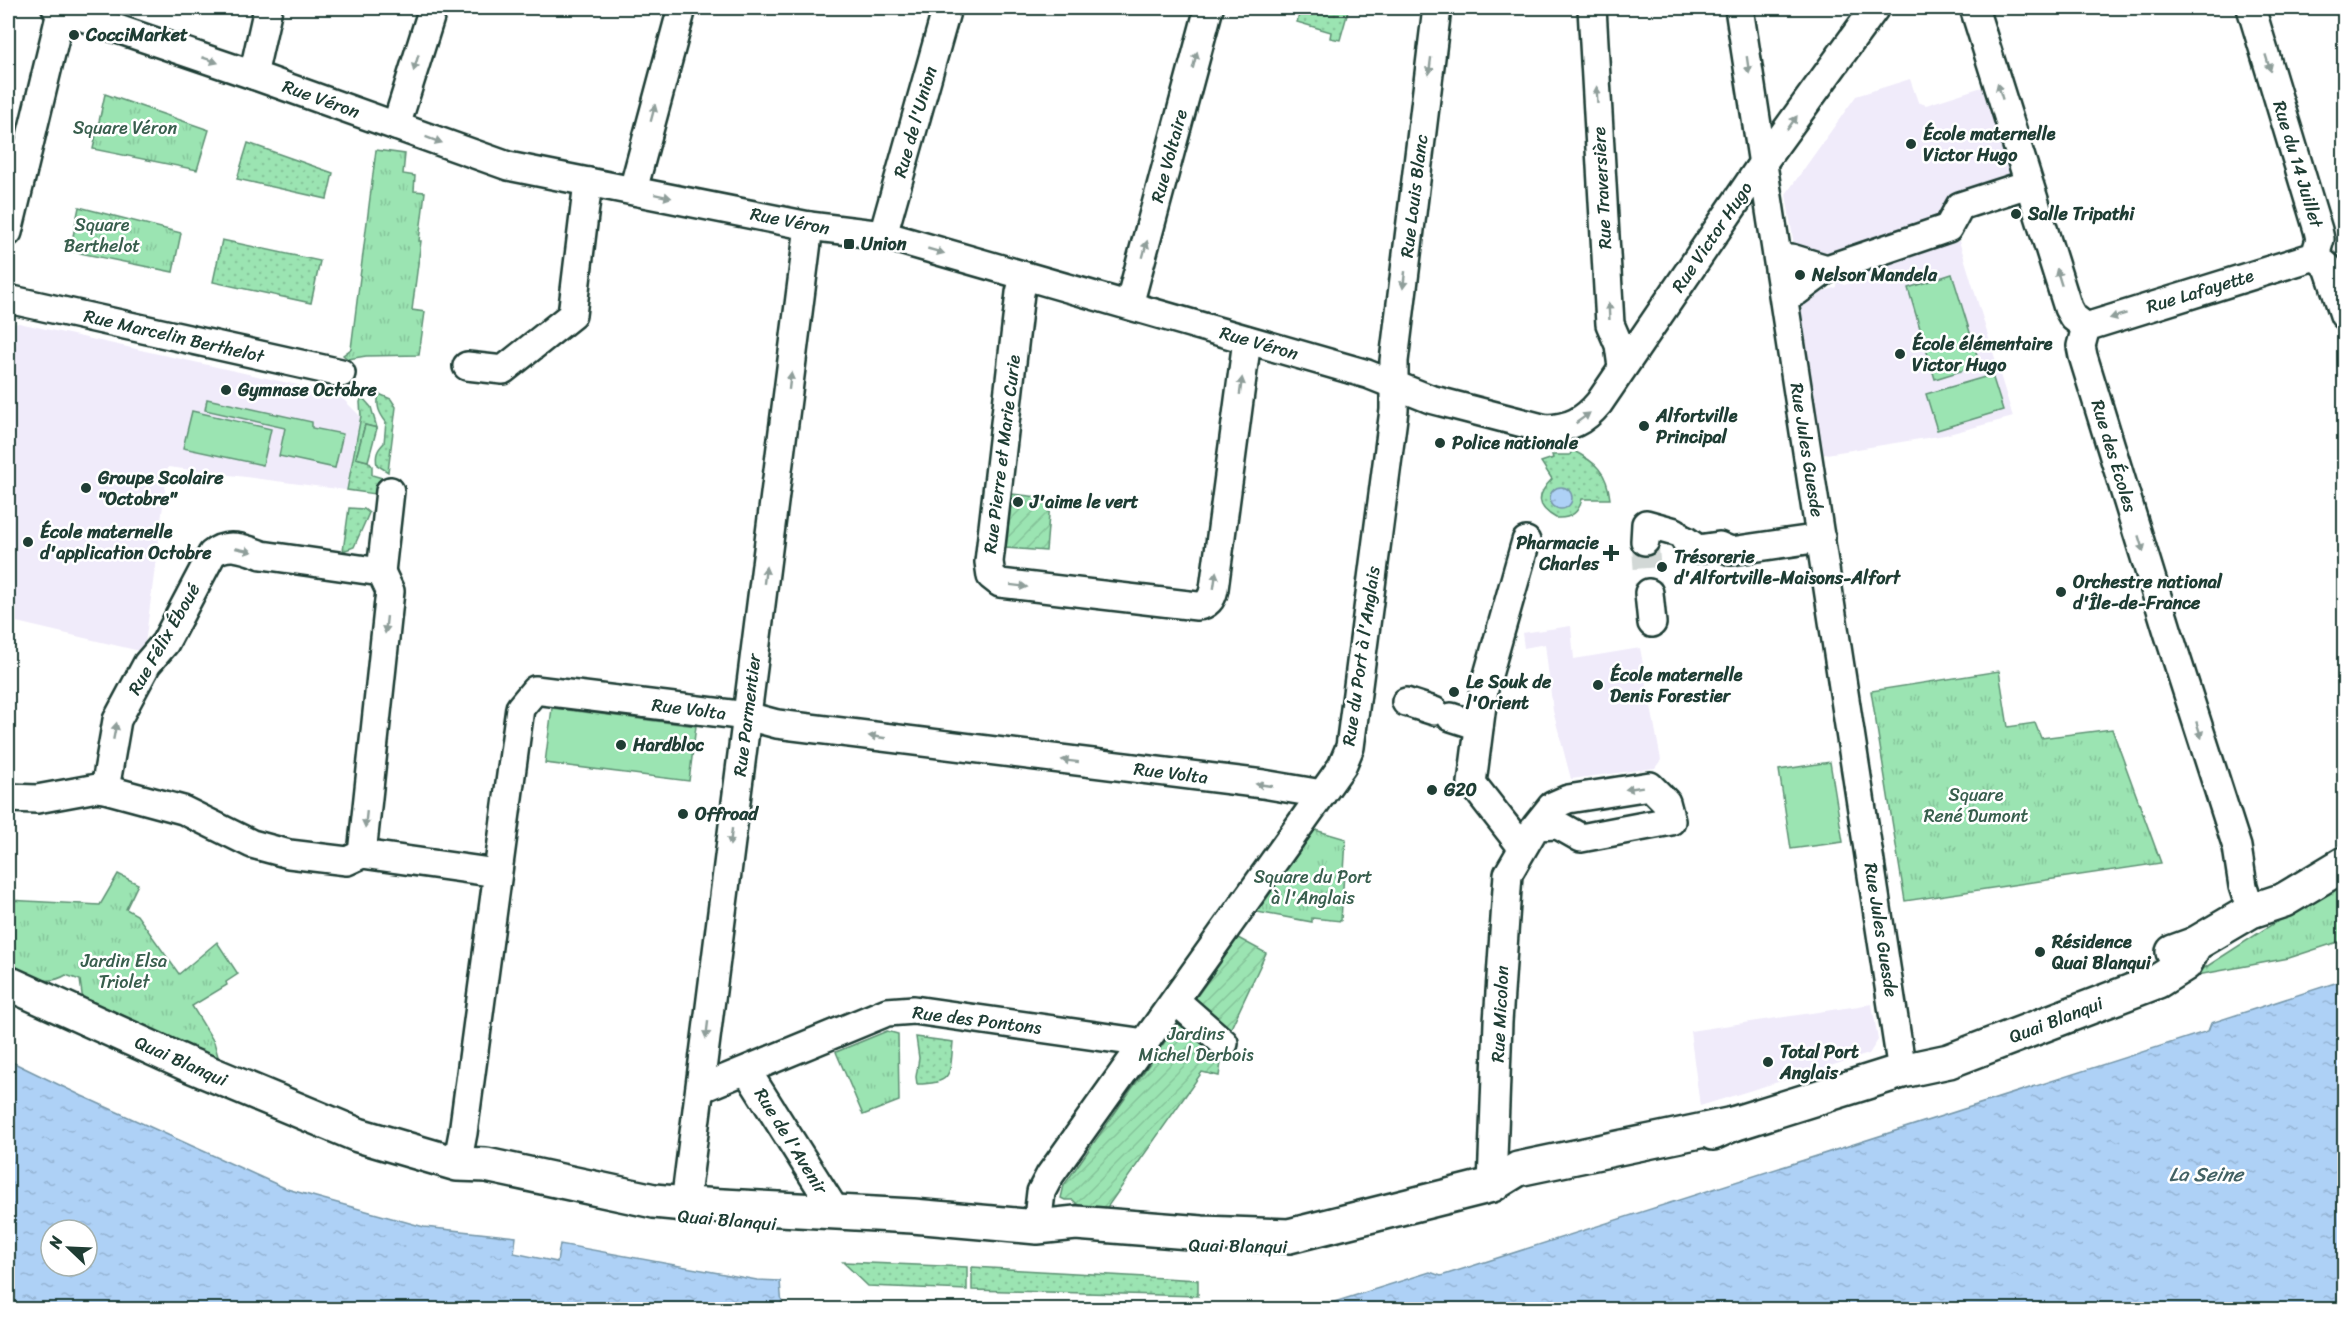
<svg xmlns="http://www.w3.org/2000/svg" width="2352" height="1317" viewBox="0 0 2352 1317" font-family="Sriracha,sans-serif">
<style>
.built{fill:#f0ebfa}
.grass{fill:url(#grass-dots);stroke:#5d9073;stroke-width:1.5}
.park{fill:url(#park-tufts);stroke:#5d9073;stroke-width:1.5}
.garden{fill:url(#garden-furrows);stroke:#5d9073;stroke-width:1.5}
.pitch{fill:#9be4b2;stroke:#5d9073;stroke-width:1.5}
.water{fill:url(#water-ripples);stroke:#7596a8;stroke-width:1.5;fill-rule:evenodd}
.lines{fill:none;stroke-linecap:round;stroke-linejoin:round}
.minor-tunnel{stroke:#d2d8d6;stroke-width:27;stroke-dasharray:27 14;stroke-linecap:butt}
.minor-casing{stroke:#1f3d34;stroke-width:32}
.major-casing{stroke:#1f3d34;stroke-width:38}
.minor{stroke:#fff;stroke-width:27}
.major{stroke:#fff;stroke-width:33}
.oneway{fill:#8f9e9a}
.poi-dot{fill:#1f3d34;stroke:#fff;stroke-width:2}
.labels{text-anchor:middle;stroke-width:5;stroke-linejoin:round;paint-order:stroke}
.poi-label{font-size:18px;font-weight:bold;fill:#1f3d34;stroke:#fff;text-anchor:start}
.street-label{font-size:18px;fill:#1f3d34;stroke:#fff}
.park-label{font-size:18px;fill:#385e4d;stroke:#fff}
.water-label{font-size:20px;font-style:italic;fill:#436264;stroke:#fff}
</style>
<defs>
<pattern id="grass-dots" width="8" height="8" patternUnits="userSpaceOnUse" patternTransform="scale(1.5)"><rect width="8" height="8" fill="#9be4b2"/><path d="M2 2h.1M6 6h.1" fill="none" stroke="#85c49a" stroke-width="1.8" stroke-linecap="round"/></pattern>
<pattern id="park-tufts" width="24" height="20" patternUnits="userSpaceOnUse" patternTransform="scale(1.5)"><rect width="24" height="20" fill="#9be4b2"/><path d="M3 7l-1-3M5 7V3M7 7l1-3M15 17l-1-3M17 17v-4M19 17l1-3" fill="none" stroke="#85c49a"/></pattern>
<pattern id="garden-furrows" width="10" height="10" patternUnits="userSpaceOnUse" patternTransform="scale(1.5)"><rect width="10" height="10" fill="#9be4b2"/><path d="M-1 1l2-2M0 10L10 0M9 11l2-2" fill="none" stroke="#85c49a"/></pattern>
<pattern id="water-ripples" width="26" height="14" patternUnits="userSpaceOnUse" patternTransform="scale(1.5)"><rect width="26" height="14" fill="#aed1f6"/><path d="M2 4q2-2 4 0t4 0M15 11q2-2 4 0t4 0" fill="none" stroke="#95b4d4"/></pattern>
</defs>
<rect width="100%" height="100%" fill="#fff"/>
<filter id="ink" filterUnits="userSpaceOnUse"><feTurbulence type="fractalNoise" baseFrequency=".0167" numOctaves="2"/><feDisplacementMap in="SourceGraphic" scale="12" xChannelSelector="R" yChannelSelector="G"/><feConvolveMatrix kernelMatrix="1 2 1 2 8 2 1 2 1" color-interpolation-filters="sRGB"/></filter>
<g filter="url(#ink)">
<!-- built -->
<g class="built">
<path d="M1910,79L1918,102L1926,105L1982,87L2014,184L1942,217L1897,230L1892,235L1851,246L1849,251L1834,255L1795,252L1786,194L1856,96Z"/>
<path d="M1959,241L2013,417L1945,435L1820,455L1798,300L1837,287V283L1842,282L1843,285L1859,281L1857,273Z"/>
<path d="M19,323L338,394L360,416L346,490L168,467L144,652L8,620V330L14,324Z"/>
<path d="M1571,626L1574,659L1640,648L1661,760L1655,768L1571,779L1553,711L1545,644L1524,648L1522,633Z"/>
<path d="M1872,1004L1878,1040L1869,1054L1700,1106L1690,1031Z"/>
</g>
<!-- grass -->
<g class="grass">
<path d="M1301,8H1349L1340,40L1330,38L1331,32L1297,22Z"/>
<path d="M248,143L333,173L327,199L237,179Z"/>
<path d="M222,240L320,261L311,303L213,282Z"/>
<path d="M379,394L391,399L396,407L388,472L377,465C375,455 377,450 384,443L386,422C379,413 376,406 379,394Z"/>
<path d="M362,397L371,407L377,428L365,425L356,458L368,461L372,466V475L382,478L384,482L375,494L347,490L361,416L360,402Z"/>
<path d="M1572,450C1596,462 1607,472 1610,499H1582C1579,513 1570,519 1556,518C1536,507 1536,495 1552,479L1541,462L1553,458L1552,455H1570Z"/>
<path d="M349,508L364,509L369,513L354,547L343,551Z"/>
<path d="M916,1037L953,1042C950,1074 953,1084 917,1084L916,1077L919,1058Z"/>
<path d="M843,1262L967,1267V1290L868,1286Z"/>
<path d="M972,1267L1198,1280V1296L972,1290Z"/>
</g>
<!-- park -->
<g class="park">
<path d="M105,94L209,130L197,170L93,149Z"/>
<path d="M376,150L405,154L403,174L415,176L414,191L425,192L419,241H421L412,310L425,312L419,355L366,356L348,359L343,355L351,349Z"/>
<path d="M79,207L181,233L173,272L70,251Z"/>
<path d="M1999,671L2008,727L2035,723L2041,738L2112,729L2161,863L1905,901L1871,691Z"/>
<path d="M1315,830L1346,839L1341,921L1312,918V922L1257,912Z"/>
<path d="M118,874L138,884L126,909L137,915L179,974L217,942L238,974L226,982L227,985L192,1006L214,1042L219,1060L83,1001L80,980L66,975C45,988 27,974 8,964V900L100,905Z"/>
<path d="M2344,878V940L2289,958L2192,976Z"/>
<path d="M887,1031L898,1034L899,1101L863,1115L836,1052Z"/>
</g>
<!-- garden -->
<g class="garden">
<path d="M1012,494L1047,498V501L1050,503L1046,551L1006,548Z"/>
<path d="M1238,938L1266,953L1224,1043L1219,1076L1202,1072L1101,1216L1086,1213L1073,1200H1065L1061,1198L1064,1185Z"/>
</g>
<!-- pitch -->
<g class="pitch">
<path d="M1952,274L1980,365L1935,379L1908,288Z"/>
<path d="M1992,375L2003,410L1937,430L1926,394Z"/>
<path d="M207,399L312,422V428L343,434L335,468L279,456L285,428L205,410Z"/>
<path d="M192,411L271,429L263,465L183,448Z"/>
<path d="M365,425L377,428L368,461L356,458Z"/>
<path d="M552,708L696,726L689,781L545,763Z"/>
<path d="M1830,762L1843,842L1791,849L1779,770Z"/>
</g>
<!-- water -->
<g class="water">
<circle cx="1561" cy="498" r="11"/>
<path d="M2344,980V1309H1312L1430,1272L1441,1276L2208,1031L2211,1023Z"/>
<path d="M8,1060L82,1096L287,1189L424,1227L516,1237L514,1253L557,1262L560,1244L757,1280L780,1281L782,1307L822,1309H8ZM51,1230H87V1266H51Z"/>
</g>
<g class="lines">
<!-- minor-tunnel -->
<path class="minor-tunnel" d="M1645,541L1649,593"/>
<!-- minor casing -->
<g class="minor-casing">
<g id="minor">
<path d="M56,8L253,75L508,166L809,226L883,235L1367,374L1430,399L1546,429C1570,428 1584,421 1599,403L1764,161L1875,8"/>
<path d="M1592,8L1610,324L1619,345L1622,367"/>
<path d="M1739,8L1902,1071"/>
<path d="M1974,8L2068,308L2073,317L2086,327"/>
<path d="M2251,8L2318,230L2320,239L2315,256"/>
<path d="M253,75L268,8"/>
<path d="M396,126L433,8"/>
<path d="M633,190L682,8"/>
<path d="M8,232L62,8"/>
<path d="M883,235L947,8"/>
<path d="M2315,256L2328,267L2344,315"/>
<path d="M1791,258L1827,269L1948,228L1960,206L2019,187"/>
<path d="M1024,277L1020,293L989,562L991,576L1000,583L1197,606C1207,606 1212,599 1214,589L1247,340"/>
<path d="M1796,292L1827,269"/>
<path d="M8,299L341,373"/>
<path d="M1129,305L1209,8"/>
<path d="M2086,327L2081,346L2083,356L2168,632L2237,847L2243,886L2251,911"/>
<path d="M2086,327L2315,256"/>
<path d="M467,366L503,370L572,315L588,182"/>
<path d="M1685,540L1698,549L1719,546L1731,551L1821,538"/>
<path d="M1645,541L1646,524L1675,532"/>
<path d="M381,572L390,491"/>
<path d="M1649,593L1652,623"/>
<path d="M1406,702L1434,711"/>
<path d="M1451,717L1479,726"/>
<path d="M105,789L117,720L147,664L165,643L212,554C227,541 246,549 262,555L381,572L390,591L362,854"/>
<path d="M8,798L37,799L97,788L105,789L183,810L252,844L289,854L347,861L362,854L497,873"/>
<path d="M1522,847L1472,783L1484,689L1526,541"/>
<path d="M1176,1001L1224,1043"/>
<path d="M747,1071L836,1212"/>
<path d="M700,1089L887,1012L914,1010L1145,1043"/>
<path d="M457,1164L463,1133L520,708L535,690L747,716L777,724L1263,784L1322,794"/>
<path d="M1492,1185L1498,1022L1508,874L1536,826L1552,806L1568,799L1650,786L1666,802L1671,821L1581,838L1558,825L1536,826"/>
<path d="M685,1204L809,226"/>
<path d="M1037,1227L1041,1192L1050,1175L1342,766L1350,747L1394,410V361L1437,8"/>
</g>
</g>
<!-- major casing -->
<g class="major-casing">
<g id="major">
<path d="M2173,952L2195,944L2251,911L2284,900L2344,864"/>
<path d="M8,983L185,1063L358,1135L457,1164L486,1165L654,1201L685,1204L913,1216L1037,1227L1076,1223L1202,1233L1289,1236L1492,1185L1518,1169L1733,1124"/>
<path d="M1713,1133L1733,1124L1902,1071L1949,1061L2158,981L2185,964L2195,944"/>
</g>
</g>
<!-- minor -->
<use href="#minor" class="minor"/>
<!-- major -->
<use href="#major" class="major"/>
</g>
<!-- one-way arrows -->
<defs><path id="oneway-solid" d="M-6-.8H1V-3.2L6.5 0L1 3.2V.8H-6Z" transform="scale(1.5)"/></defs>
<g class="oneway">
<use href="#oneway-solid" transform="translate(210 60) rotate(19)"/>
<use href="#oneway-solid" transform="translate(1195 60) rotate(-75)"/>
<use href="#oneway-solid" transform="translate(416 63) rotate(107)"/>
<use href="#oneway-solid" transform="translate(2268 63) rotate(73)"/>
<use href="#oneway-solid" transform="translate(1748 65) rotate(82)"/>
<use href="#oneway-solid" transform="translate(1430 66) rotate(97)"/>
<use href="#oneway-solid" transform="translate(2000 91) rotate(-107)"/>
<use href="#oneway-solid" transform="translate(1597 95) rotate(-93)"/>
<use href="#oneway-solid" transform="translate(653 113) rotate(-75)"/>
<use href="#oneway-solid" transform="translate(1792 123) rotate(-54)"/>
<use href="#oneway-solid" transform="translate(434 140) rotate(20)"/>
<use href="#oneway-solid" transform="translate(663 196) rotate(12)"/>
<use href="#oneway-solid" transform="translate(1145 249) rotate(-75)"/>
<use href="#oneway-solid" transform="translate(936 251) rotate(16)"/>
<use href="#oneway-solid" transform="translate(2059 277) rotate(-107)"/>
<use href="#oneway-solid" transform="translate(1404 280) rotate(97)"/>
<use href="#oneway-solid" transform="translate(1609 311) rotate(-93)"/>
<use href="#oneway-solid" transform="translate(2118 316) rotate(163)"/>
<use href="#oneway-solid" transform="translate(790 381) rotate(-83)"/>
<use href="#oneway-solid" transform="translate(1241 386) rotate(-82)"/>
<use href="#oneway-solid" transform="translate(1583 418) rotate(-36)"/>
<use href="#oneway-solid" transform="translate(2141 544) rotate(73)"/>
<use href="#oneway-solid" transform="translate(244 550) rotate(12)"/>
<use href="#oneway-solid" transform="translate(765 575) rotate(-83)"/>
<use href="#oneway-solid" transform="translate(1215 580) rotate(-82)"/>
<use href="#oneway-solid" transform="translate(1019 586) rotate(7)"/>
<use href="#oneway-solid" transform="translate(386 625) rotate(96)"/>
<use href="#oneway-solid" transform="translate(2199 730) rotate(72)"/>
<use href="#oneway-solid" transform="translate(115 731) rotate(-79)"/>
<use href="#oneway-solid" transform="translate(877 737) rotate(-172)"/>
<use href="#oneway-solid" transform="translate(1070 761) rotate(-173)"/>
<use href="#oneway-solid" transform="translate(1264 785) rotate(-172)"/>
<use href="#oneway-solid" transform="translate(1634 788) rotate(171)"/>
<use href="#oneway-solid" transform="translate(366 819) rotate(96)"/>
<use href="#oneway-solid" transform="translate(731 837) rotate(97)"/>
<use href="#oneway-solid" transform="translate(707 1030) rotate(97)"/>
</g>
</g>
<!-- markers -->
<g class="poi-dot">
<circle cx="74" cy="35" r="6"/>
<circle cx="1911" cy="144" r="6"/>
<circle cx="2016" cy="214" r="6"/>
<rect x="843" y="238" width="12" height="12" rx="3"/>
<circle cx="1800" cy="275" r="6"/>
<circle cx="1900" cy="354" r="6"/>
<circle cx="226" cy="390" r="6"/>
<circle cx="1644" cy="426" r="6"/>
<circle cx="1440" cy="443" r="6"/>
<circle cx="86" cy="488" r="6"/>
<circle cx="1018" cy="502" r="6"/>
<circle cx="28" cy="542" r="6"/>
<path d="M1608 544h6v6h6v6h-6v6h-6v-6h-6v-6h6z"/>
<circle cx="1662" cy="567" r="6"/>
<circle cx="2061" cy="592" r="6"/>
<circle cx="1598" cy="685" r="6"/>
<circle cx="1454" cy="692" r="6"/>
<circle cx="621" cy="745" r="6"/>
<circle cx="1432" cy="790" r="6"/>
<circle cx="683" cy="814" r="6"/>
<circle cx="2040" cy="952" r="6"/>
<circle cx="1768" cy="1062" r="6"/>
</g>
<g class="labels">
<!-- poi labels -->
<g class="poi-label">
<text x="86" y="41">CocciMarket</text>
<text x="1923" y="140">École maternelle<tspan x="1923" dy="21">Victor Hugo</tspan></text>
<text x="2028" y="220">Salle Tripathi</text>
<text x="861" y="250">Union</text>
<text x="1812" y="281">Nelson Mandela</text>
<text x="1912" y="350">École élémentaire<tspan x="1912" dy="21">Victor Hugo</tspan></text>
<text x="238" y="396">Gymnase Octobre</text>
<text x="1656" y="422">Alfortville<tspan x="1656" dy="21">Principal</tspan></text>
<text x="1452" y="449">Police nationale</text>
<text x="98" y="484">Groupe Scolaire<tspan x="98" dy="21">"Octobre"</tspan></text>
<text x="1030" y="508">J'aime le vert</text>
<text x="40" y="538">École maternelle<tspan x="40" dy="21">d'application Octobre</tspan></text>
<text x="1599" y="549" text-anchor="end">Pharmacie<tspan x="1599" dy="21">Charles</tspan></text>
<text x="1674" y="563">Trésorerie<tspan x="1674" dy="21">d'Alfortville-Maisons-Alfort</tspan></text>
<text x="2073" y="588">Orchestre national<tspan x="2073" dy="21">d'Île-de-France</tspan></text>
<text x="1610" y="681">École maternelle<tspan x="1610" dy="21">Denis Forestier</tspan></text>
<text x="1466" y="688">Le Souk de<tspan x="1466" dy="21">l'Orient</tspan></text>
<text x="633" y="751">Hardbloc</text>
<text x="1444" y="796">G20</text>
<text x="695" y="820">Offroad</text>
<text x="2052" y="948">Résidence<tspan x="2052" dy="21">Quai Blanqui</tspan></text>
<text x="1780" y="1058">Total Port<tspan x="1780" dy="21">Anglais</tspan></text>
</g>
<!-- street labels -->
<g class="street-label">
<text transform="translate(321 99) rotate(20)" y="6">Rue Véron</text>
<text transform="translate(915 122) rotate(-74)" y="6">Rue de l'Union</text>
<text transform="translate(1169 156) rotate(-75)" y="6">Rue Voltaire</text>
<text transform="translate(2298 164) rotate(73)" y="6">Rue du 14 Juillet</text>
<text transform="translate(1602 188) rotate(-93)" y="6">Rue Traversière</text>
<text transform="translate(1414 196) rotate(-83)" y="6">Rue Louis Blanc</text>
<text transform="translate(790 221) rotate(11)" y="6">Rue Véron</text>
<text transform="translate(1712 237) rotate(-56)" y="6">Rue Victor Hugo</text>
<text transform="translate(2200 291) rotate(-17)" y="6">Rue Lafayette</text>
<text transform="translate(174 336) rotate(13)" y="6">Rue Marcelin Berthelot</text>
<text transform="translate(1259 343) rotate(16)" y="6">Rue Véron</text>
<text transform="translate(1807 450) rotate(81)" y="6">Rue Jules Guesde</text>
<text transform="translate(1002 454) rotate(-83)" y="6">Rue Pierre et Marie Curie</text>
<text transform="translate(2114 456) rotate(73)" y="6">Rue des Écoles</text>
<text transform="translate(164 639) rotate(-60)" y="6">Rue Félix Éboué</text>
<text transform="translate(1361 656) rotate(-82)" y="6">Rue du Port à l'Anglais</text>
<text transform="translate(689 709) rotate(7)" y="6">Rue Volta</text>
<text transform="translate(747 715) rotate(-83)" y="6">Rue Parmentier</text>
<text transform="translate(1171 773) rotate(7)" y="6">Rue Volta</text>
<text transform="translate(1881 930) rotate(81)" y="6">Rue Jules Guesde</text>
<text transform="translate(1500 1014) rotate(-87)" y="6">Rue Micolon</text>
<text transform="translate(977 1020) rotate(7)" y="6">Rue des Pontons</text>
<text transform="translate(2056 1020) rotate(-21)" y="6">Quai Blanqui</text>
<text transform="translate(181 1061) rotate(24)" y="6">Quai Blanqui</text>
<text transform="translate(791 1141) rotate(58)" y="6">Rue de l'Avenir</text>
<text transform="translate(727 1220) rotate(5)" y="6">Quai Blanqui</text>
<text transform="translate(1238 1246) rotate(1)" y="6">Quai Blanqui</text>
</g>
<!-- park labels -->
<g class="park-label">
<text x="125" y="134">Square Véron</text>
<text x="102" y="231">Square<tspan x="102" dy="21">Berthelot</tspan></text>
<text x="1976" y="801">Square<tspan x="1976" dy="21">René Dumont</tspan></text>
<text x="1313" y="883">Square du Port<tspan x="1313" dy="21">à l'Anglais</tspan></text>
<text x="124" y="967">Jardin Elsa<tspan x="124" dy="21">Triolet</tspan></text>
<text x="1196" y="1040">Jardins<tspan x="1196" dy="21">Michel Derbois</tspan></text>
</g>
<!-- water labels -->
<g class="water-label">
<text x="2206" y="1181">La Seine</text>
</g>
</g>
<!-- margin -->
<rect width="2352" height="1317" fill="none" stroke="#fff" stroke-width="30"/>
<rect x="15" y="15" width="2322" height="1287" fill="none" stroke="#1f3d34" stroke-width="2" filter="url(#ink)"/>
<!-- north arrow -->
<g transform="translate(69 1248) rotate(293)"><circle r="28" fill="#ffffff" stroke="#a5b1ae" stroke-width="1.5"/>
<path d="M0-4.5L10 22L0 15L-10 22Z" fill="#1f3d34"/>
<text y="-9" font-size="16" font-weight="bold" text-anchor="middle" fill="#1f3d34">N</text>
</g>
</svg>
